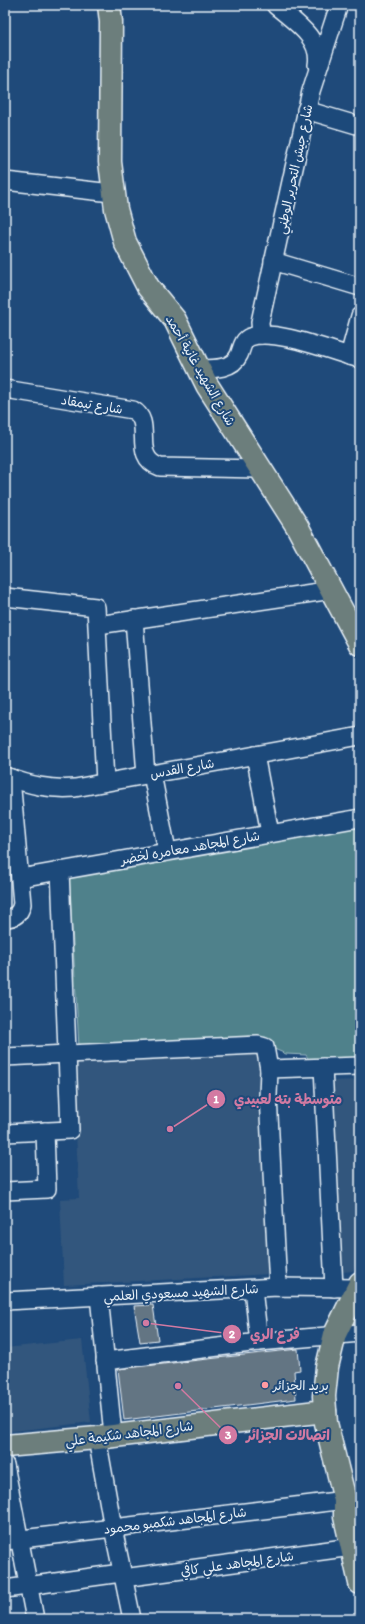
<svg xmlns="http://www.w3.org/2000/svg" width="365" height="1624" viewBox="0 0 365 1624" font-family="Itim,'Playpen Sans Arabic',sans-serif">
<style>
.built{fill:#33577d}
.green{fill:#50818b;stroke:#9cb9c2}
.building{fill:#637483;stroke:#e8f1f8}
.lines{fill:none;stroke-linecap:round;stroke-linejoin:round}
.minor-casing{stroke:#e8f1f8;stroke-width:20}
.major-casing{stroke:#e8f1f8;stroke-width:25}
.minor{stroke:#1f4a7a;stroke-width:17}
.major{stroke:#6c7e7c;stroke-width:22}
.poi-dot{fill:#ff9aa2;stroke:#1f4a7a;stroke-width:1.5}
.labels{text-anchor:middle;stroke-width:4;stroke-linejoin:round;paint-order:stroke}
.street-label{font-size:13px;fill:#e8f1f8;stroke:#1f4a7a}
.poi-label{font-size:13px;fill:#e8f1f8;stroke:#1f4a7a;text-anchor:start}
.leader{fill:none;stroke:#d37aa2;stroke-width:1.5}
.callout-dot{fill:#d37aa2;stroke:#1f4a7a;stroke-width:1.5}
.mark-label{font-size:12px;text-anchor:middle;font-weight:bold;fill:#fff}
.callout-label{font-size:14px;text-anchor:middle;font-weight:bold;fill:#d37aa2;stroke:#1f4a7a;stroke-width:4;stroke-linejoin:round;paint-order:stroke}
</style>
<rect width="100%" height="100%" fill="#1f4a7a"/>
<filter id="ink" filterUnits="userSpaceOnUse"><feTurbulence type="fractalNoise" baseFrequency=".025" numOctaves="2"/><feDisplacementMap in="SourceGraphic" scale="8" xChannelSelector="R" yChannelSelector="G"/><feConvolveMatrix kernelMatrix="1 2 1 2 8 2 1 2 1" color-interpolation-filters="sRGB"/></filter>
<g filter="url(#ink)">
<!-- built -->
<g class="built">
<path d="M260,1052L270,1274L64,1285L60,1199L79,1198L73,1061Z"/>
<path d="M360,1080V1257L353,1271L341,1272L332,1081Z"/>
<path d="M82,1340L91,1422L5,1432V1348Z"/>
</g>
<!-- green -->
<path class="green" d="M360,825V1060L311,1063L306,1055L286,1054L272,1048L266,1037L79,1047L69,875Z"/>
<!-- building -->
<g class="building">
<path d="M153,1305L158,1340L140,1342L134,1306Z"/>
<path d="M298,1349L300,1370L294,1371L296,1399L124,1420L118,1369Z"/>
</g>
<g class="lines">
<!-- minor casing -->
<g class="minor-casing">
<g id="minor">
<path d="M275,5C293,21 322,38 317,65"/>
<path d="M306,110L360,126"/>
<path d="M5,181L112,193"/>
<path d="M273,261L360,287"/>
<path d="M261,335L260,322L311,91L339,5"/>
<path d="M349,356L360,316"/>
<path d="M198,369C212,369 232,370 239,355C242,349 242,340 250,337C275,328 333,352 360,359"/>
<path d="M5,389L133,410C155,422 130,457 160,467L259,469"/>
<path d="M5,597L96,607L105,782"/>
<path d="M134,619L146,775"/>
<path d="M98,625L332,590"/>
<path d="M255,755L270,833"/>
<path d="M152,774L167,851"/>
<path d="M5,776C29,785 50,790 75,788L360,736"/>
<path d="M20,878L360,818"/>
<path d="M5,918C15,918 20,913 22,904L11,778"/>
<path d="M5,1057L258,1045L265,1047L269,1069"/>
<path d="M323,1067L334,1288"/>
<path d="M5,1133L70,1130L60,870"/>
<path d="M5,1191L47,1189L45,1131"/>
<path d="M278,1287L268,1096L269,1069L360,1066"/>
<path d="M253,1289L259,1342"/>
<path d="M99,1296L113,1435"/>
<path d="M5,1301L278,1287L357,1288L360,1290"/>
<path d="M105,1361L259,1342L360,1333"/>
<path d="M97,1438L113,1528L132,1619"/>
<path d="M5,1465L35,1619"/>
<path d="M351,1508L360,1507"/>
<path d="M5,1541L345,1500"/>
<path d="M123,1578L352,1547"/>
<path d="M5,1589L121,1573"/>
</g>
</g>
<!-- major casing -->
<g class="major-casing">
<g id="major">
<path d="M109,5L111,22L110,162L116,209L125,242L148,287L175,320L207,385L297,526L360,644"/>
<path d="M360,1283L335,1334L327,1367L324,1396L326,1423L345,1500V1517L360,1583"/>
<path d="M5,1446L97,1438L325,1411"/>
</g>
</g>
<!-- minor -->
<use href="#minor" class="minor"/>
<!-- major -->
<use href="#major" class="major"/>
</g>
</g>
<!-- markers -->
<circle class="poi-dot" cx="265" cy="1385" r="4"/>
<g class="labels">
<!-- street labels -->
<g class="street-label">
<text transform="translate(294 169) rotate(-78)" y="5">شارع جيش التحرير الوطني</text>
<text transform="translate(201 370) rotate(60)" y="5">شارع الشهيد غانية أحمد</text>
<text transform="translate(92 404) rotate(9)" y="5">شارع تيمقاد</text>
<text transform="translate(182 768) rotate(-10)" y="5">شارع القدس</text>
<text transform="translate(190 847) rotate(-10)" y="5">شارع المجاهد معامره لخضر</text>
<text transform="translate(181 1292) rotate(-3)" y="5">شارع الشهيد مسعودي العلمي</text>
<text transform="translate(129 1433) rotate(-7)" y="5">شارع المجاهد شكيمة علي</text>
<text transform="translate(175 1520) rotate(-7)" y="5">شارع المجاهد شكمبو محمود</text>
<text transform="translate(237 1563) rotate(-8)" y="5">شارع المجاهد علي كافي</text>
</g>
<!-- poi labels -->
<g class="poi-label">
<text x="273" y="1390">بريد الجزائر</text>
</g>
</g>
<!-- callouts -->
<path class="leader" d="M170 1129L216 1099M146 1323L232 1334M178 1386L228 1435"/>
<g class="callout-dot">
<circle cx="170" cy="1129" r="4"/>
<circle cx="146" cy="1323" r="4"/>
<circle cx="178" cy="1386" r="4"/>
<circle cx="216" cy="1099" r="10"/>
<circle cx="232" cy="1334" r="10"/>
<circle cx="228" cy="1435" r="10"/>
</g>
<g class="mark-label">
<text x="216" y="1103">1</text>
<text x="232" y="1338">2</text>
<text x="228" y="1439">3</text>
</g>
<g class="callout-label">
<text x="288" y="1104">متوسطة بته لعبيدي</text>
<text x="275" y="1339">فرع الري</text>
<text x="288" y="1440">اتصالات الجزائر</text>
</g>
<!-- margin -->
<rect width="365" height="1624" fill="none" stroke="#1f4a7a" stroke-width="20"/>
<rect x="10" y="10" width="345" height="1604" fill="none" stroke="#e8f1f8" stroke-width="1.5" filter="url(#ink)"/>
</svg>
